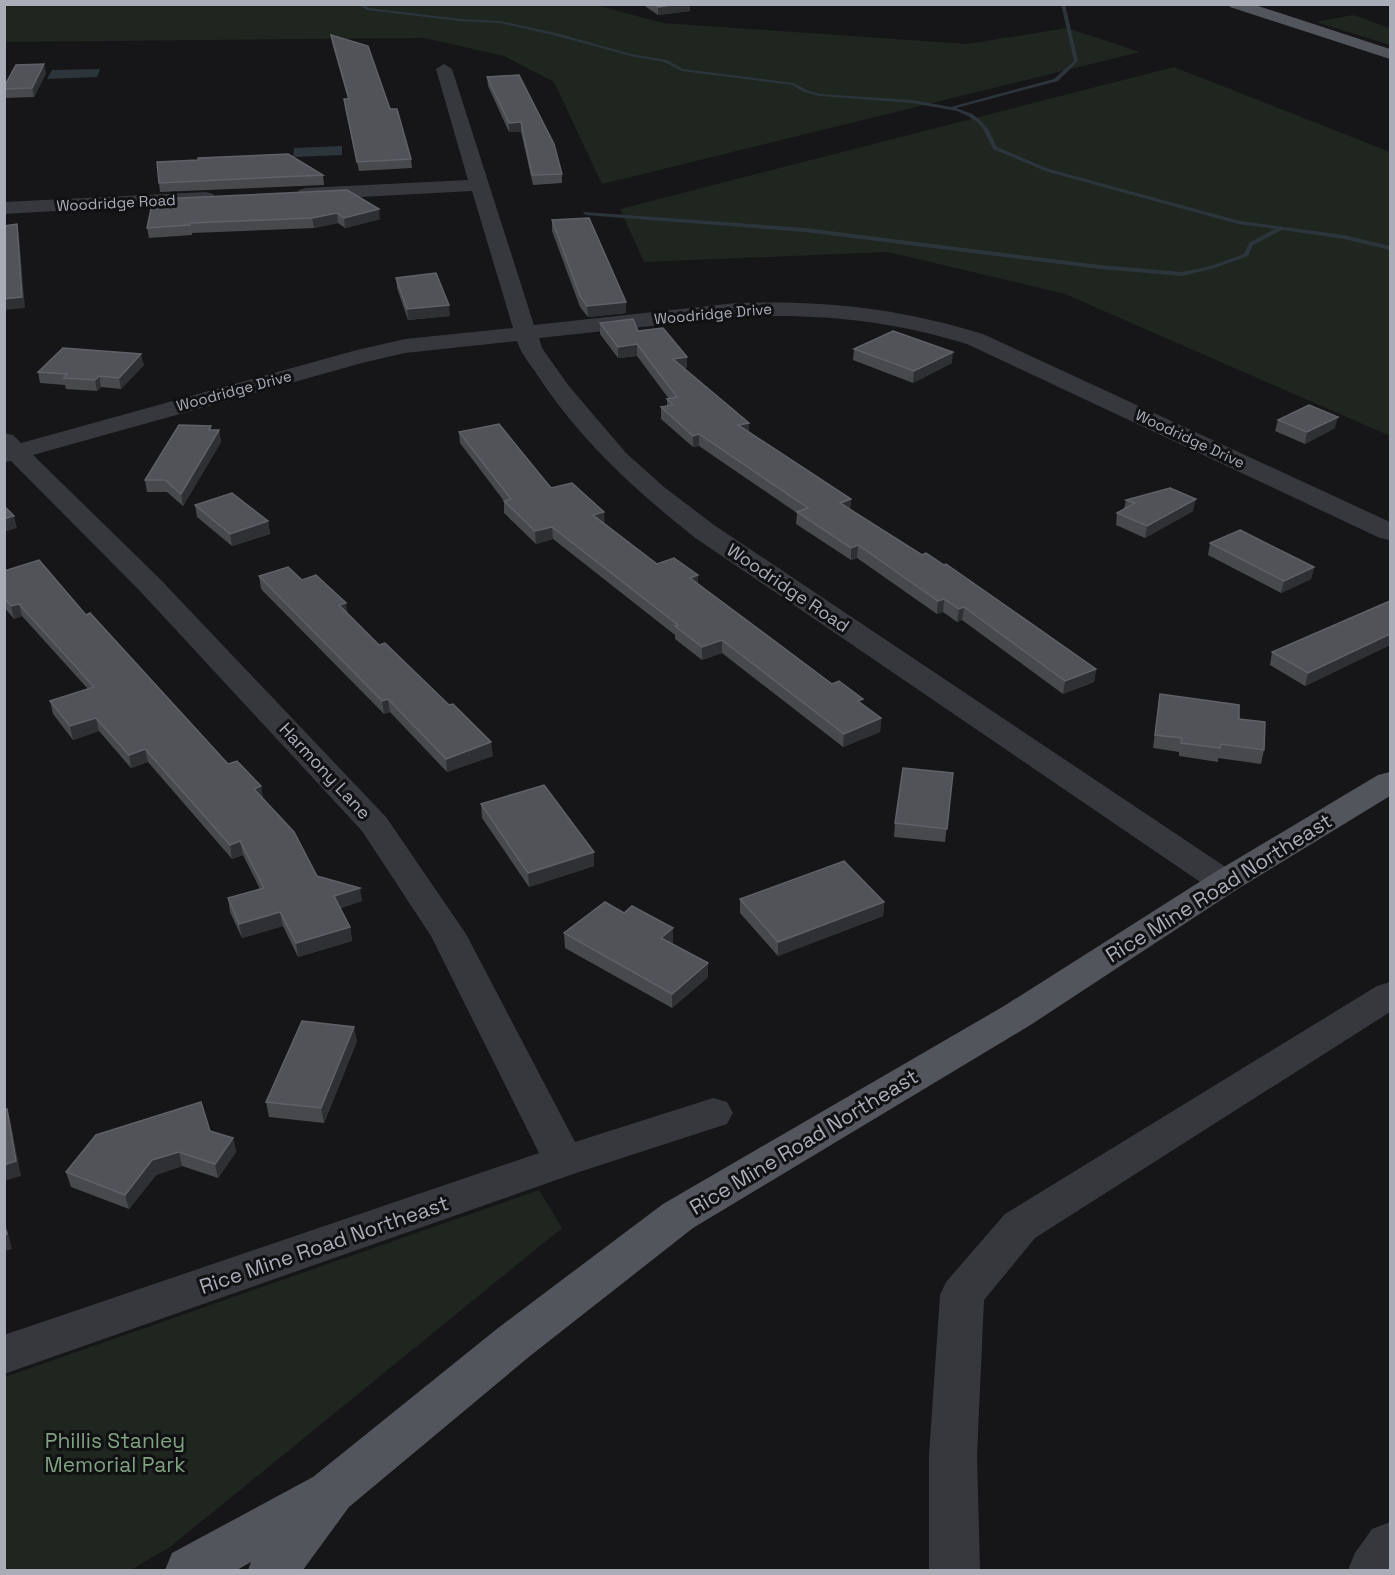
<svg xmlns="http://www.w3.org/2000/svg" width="1395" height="1575" viewBox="0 0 1395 1575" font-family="'Space Grotesk',sans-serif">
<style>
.green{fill:#1e261f}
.water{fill:#2c353c}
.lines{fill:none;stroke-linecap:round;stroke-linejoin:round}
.stream{fill:#2c353c;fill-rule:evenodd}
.minor{fill:#37383d;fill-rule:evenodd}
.major{fill:#53555c;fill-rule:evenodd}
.wall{fill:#47494d}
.shaded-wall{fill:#2f3033}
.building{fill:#525359;stroke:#5f6168;stroke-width:1.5}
.labels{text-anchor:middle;stroke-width:6;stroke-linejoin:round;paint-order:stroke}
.far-street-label{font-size:15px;fill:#a8adb8;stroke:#111113}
.street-label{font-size:18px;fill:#a8adb8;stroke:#111113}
.near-street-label{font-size:21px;fill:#a8adb8;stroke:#111113}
.near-park-label{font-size:21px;fill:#7fa381;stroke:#111113}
</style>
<rect width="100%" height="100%" fill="#161618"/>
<!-- green -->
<g class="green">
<path d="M592,4L663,23L967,44L1067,28L1140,52L602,184L554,82L504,56L424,38L5,42L4,5Z"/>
<path d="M1353,15L1390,28V45L1316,22Z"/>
<path d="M1174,67L1390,152V436L1065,294L888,252L644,262L620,209Z"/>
<path d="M539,1190L562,1228L170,1547L131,1570H5V1377Z"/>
</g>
<!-- water -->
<g class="water">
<path d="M100,69L97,77L47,79L52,70Z"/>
<path d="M342,146V155L293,157L294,148Z"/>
</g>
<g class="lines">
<!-- stream -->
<path class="stream" d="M359,4H364L368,8L460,19L500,21L556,33L631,54L667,60L683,69L793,83L807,90L820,94L912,100L951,107L1054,79L1074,61L1061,4H1065L1078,61L1058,81L956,108L972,114L980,120L988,129L997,147L1049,169L1240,221L1344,235L1390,246V250L1344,239L1282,230L1253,245L1248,256L1215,268L1182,276L1100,269L805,232L586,215L583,213L584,212L805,228L1100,265L1182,272L1211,266L1244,254L1249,243L1275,229L1238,224L1045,171L993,149L983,129L977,122L968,116L957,111L912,103L820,96L804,92L792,85L682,71L664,62L631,56L553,35L500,23L460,21L367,10Z"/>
<!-- minor -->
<g class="minor">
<path d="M444,64L452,69L534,325L736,303C824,300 899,308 983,334L1390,522V540L1380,538L967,344C890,320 816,313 736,317L539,338L542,348L568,385L626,453L664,487L714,525L1236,874L1242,882L1236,890L1224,893L1212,890L694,537C635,490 580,440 538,376C531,365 521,354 517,341L405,353L362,363L33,455L159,578L386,817L466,934L575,1142L713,1098L727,1102L733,1113L727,1124L579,1172L4,1374V1335L539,1153L431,936L362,831L139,590L11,461L4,462V433L13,435L21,443L357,350L405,339L513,328L472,191L306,200L299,198L296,194L299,190L306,188L468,180L436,69Z"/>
<path d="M206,192L213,194L216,198L213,202L4,214V202Z"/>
<path d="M1390,982V1012L1035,1238L984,1300L977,1455L980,1570H929V1455L940,1295L946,1282L1005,1214L1377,986Z"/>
<path d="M1390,1522V1570H1348L1355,1553L1372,1529Z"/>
</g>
<!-- major -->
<g class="major">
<path d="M1228,4H1252L1390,49V59L1230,7Z"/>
<path d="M1390,772V796L1236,890L1032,1024L693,1228L530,1356L349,1507L303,1570H248L251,1562L237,1570H165L172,1553L313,1477L498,1328L663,1204L1004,1006L1212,874L1378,775Z"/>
</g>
</g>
<!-- wall -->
<g class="wall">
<path d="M642,4H690V11L658,15Z"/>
<path d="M331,35L390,109L411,159L412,168L359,171L345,108L344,99H348L332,43Z"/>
<path d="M46,73L34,97L5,98L4,87Z"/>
<path d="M487,77L562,174V183L533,185L521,132H509L488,86Z"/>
<path d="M323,175L324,185L160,192L159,183Z"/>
<path d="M347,190L380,219L345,228L338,223L314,228L192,233V235L149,238L147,228Z"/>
<path d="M552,220L626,313L588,317L580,307L552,231Z"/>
<path d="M396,278L450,316L408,320L397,288Z"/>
<path d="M600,323L638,331L687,357V368H684L749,432L851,499L850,509L1096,669L1094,682L1063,694L962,620L957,622L943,612L937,614L857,558L851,560L796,524L797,513L699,446L693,447L661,419V407L667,406V399H669L637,356L618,358L600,334Z"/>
<path d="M854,349L952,363L913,383L853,360Z"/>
<path d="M144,365L121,389L101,387L97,391L66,389L65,385L40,383L38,372Z"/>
<path d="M1278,420L1335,428L1305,444L1275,431Z"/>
<path d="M211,426V430H219L221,442L183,506L167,492H147L145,480Z"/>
<path d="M459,432L551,488L605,524L657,564L698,584L832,684L881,718L880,732L843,747L722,653L702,660L675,639V635L553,539L536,544L504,513V501L460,443Z"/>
<path d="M1126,500L1193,511L1145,538L1116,525L1117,513L1124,509Z"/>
<path d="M195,505L268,521L270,534L232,546L197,517Z"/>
<path d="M1210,543L1314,567L1311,579L1281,593L1208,555Z"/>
<path d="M4,571L86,615L228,764L261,786L263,799L317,876L362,901L340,908L350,927L352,941L298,957L283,926L242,938L230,912L228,898L260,889L243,855L232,859L148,762L131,768L99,731L73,740L53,714L50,701L88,689L22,616L14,619L4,607Z"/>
<path d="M259,576L302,580L348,614L493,756L447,772L390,712L384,714L261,589Z"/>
<path d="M1390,601V645L1305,686L1270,665L1272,652Z"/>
<path d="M1160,694L1239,719L1264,750L1261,764L1218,758V762L1179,756V752L1153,748Z"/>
<path d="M953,773L945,842L894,837L895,823Z"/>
<path d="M481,804L594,866L529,887L482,818Z"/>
<path d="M740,899L884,902L883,916L778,956L740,913Z"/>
<path d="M564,933L673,943H672L708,977L672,1008L565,948Z"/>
<path d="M357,1041L324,1123L269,1117L266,1102Z"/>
<path d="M210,1131L233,1138L236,1152L218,1178L182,1166L156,1175L129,1209L71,1187L66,1172Z"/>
</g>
<!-- shaded-wall -->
<g class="shaded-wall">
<path d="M678,4H690V11L658,15V7Z"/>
<path d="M44,64L46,73L34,97L32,88Z"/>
<path d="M521,122V132H509V123Z"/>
<path d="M379,209L380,219L345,228L344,218Z"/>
<path d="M337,213L338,223L314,228L312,218Z"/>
<path d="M17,224L19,235L25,308L4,310V299Z"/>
<path d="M626,302V313L588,317L587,306Z"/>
<path d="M449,305L450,316L408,320L407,309Z"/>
<path d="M637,344V356L618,358V347Z"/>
<path d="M953,352L952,363L913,383L914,371Z"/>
<path d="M141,354L144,365L121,389L119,378Z"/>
<path d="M687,357V368L673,370V359Z"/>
<path d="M99,376L101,387L97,391L95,380Z"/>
<path d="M1338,417L1335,428L1305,444L1307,432Z"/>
<path d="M749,423V434L738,425Z"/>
<path d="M219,430L221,442L183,506L181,494Z"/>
<path d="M699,434V446L693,447V436Z"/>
<path d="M851,499L850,512L840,503Z"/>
<path d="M1196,499L1193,511L1145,538L1147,526Z"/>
<path d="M604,512L605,524L593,515Z"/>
<path d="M14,516L17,528L4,532V519Z"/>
<path d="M268,521L270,534L232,546L230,534Z"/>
<path d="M552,527L553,539L536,544L535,531Z"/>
<path d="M858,545L857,558L851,560V548Z"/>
<path d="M1314,567L1311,579L1281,593L1284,581Z"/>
<path d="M698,575V588L690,578Z"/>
<path d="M944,599L943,612L937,614L938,601Z"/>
<path d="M346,603L348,616L339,605Z"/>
<path d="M19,604L22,616L14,619L11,606Z"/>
<path d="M964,607L962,620L957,622L959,609Z"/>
<path d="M1390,634V645L1305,686L1308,673Z"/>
<path d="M722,640V653L702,660V647Z"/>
<path d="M1096,669L1094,682L1063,694L1065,681Z"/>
<path d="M388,699L390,712L384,714L382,701Z"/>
<path d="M96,718L99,731L73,740L70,726Z"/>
<path d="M881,718L880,732L843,747L844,734Z"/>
<path d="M491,742L493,756L447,772L446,759Z"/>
<path d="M145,749L148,762L131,768L129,755Z"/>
<path d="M261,786L263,800L254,789Z"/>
<path d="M240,841L243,855L232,859L230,845Z"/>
<path d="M594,852V866L529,887L528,873Z"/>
<path d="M360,888L362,901L336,910L334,896Z"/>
<path d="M884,902L883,916L778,956V942Z"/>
<path d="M280,912L283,926L242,938L239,924Z"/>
<path d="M350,927L352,941L298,957L296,943Z"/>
<path d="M673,928V943L661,952V938Z"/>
<path d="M708,963V977L672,1008V994Z"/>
<path d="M354,1027L357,1041L324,1123L321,1108Z"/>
<path d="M7,1109L11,1124L21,1176L4,1181Z"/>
<path d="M233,1138L236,1152L218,1178L215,1164Z"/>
<path d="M179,1152L182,1166L156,1175L129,1209L125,1195L152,1160Z"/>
<path d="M4,1218L12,1249L4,1251Z"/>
</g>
<!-- building -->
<g class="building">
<path d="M655,4H678L658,7Z"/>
<path d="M331,35L368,46L390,109H397L411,159L357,162L344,99H349Z"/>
<path d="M44,64L32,88L4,89V87L16,65Z"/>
<path d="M519,75L554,144L562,174L532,175L521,122L509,123L487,77Z"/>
<path d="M288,154L323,175L159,183L157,162L198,160V158Z"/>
<path d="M347,190L379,209L344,218L337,213L312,218L190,223V225L147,228L152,204L161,203L160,199Z"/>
<path d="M589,218L626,302L587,306L580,296L552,220Z"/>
<path d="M17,224L22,297L4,299V226Z"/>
<path d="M436,273L449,305L407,309L396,278Z"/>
<path d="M633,319L638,331L663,328L687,357L673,359L749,423L738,425L851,499L840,503L922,555L926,553L944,565L946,564L1096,669L1065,681L964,607L959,609L944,599L938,601L858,545L851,548L797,512L808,508L699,434L693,436L661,407L673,405L667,399L677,397L637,344L618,347L600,323Z"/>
<path d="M893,331L953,352L914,371L854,349Z"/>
<path d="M63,348L141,354L119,378L99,376L95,380L64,378L67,374L38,372Z"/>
<path d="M1309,405L1338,417L1307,432L1278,420Z"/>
<path d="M499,424L551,488L572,483L604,512L593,515L657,564L674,558L698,575L690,578L832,684L839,681L863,699L858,701L881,718L844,734L722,640L702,647L675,626L678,625L552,527L535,531L504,501L511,499L459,432Z"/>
<path d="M179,425L211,426L209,430H219L181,494L165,480H145Z"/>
<path d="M1170,488L1196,499L1147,526L1117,513L1135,503L1126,500Z"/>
<path d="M232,493L268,521L230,534L195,505Z"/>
<path d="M4,506L14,516L4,519Z"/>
<path d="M1240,530L1314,567L1284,581L1210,543Z"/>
<path d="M39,560L86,615L90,613L228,764L237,761L261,786L254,789L294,832L317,876L360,888L334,896L350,927L296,943L280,912L239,924L228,898L264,888L240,841L230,845L145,749L129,755L96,718L70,726L50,701L94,687L19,604L11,606L4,598V571Z"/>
<path d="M288,567L302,580L316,575L346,603L339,605L379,645L385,643L449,705L453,704L491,742L446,759L388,699L382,701L259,576Z"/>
<path d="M1390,601V634L1308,673L1272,652Z"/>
<path d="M1160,694L1239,705V719L1265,722L1264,750L1221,744L1220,748L1181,743L1182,738L1155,735Z"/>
<path d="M903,768L953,773L947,829L895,823Z"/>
<path d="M544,785L594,852L528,873L481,804Z"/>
<path d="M844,861L884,902L778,942L740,899Z"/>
<path d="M605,902L624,913L632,906L673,928L661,938L708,963L672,994L564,933Z"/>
<path d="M302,1021L354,1027L321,1108L266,1102Z"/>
<path d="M201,1102L210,1131L233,1138L215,1164L179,1152L152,1160L125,1195L66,1172L96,1135Z"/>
<path d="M7,1109L16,1161L4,1165V1110Z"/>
<path d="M4,1225L7,1234L4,1235Z"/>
</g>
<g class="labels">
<!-- far-street labels -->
<g class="far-street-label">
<text transform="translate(116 203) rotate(-3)" y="5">Woodridge Road</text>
<text transform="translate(713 314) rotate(-5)" y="5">Woodridge Drive</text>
<text transform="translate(234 391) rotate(-15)" y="5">Woodridge Drive</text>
<text transform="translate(1190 439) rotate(25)" y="5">Woodridge Drive</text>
</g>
<!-- street labels -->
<g class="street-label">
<text transform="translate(788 588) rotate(34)" y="6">Woodridge Road</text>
<text transform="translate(325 771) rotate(47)" y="6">Harmony Lane</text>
</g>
<!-- near-street labels -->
<g class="near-street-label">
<text transform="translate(1219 888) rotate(-32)" y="7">Rice Mine Road Northeast</text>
<text transform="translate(804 1142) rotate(-31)" y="7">Rice Mine Road Northeast</text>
<text transform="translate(324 1245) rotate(-19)" y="7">Rice Mine Road Northeast</text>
</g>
<!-- near-park labels -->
<g class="near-park-label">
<text x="115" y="1448">Phillis Stanley<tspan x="115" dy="24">Memorial Park</tspan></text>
</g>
</g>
<!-- border -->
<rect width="1395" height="1575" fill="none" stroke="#a8adb8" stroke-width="12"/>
</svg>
